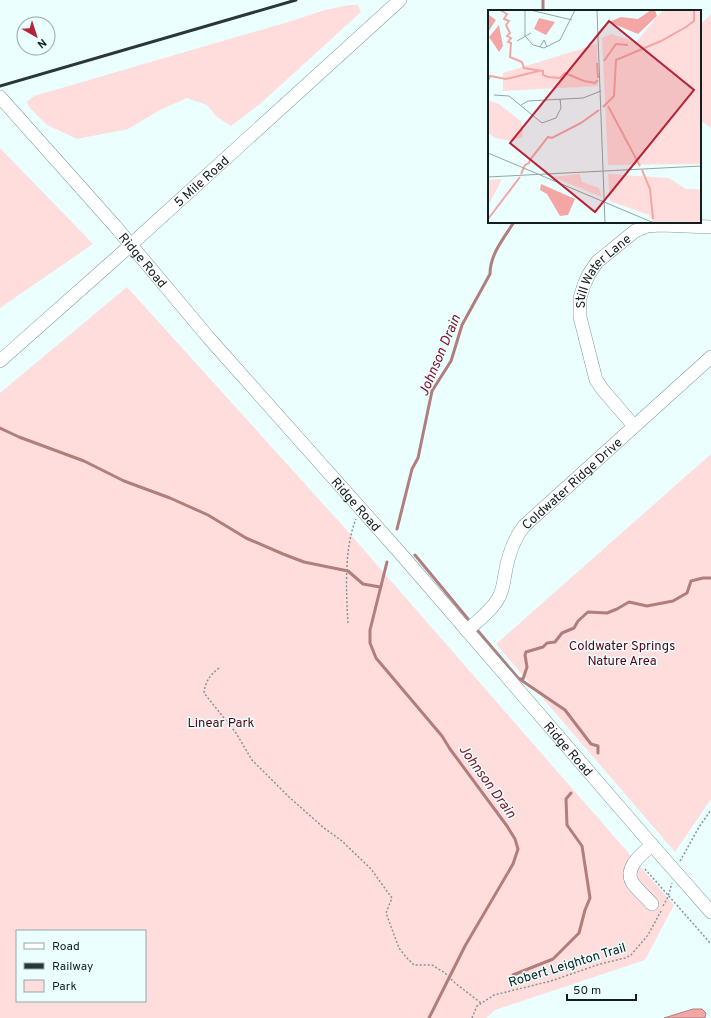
<svg xmlns="http://www.w3.org/2000/svg" width="711" height="1018" viewBox="0 0 711 1018" font-family="Overpass,sans-serif">
<style>
.green{fill:#ffdddc;fill-rule:evenodd}
.water{fill:#f4a6a5;stroke:#b07e7d}
.lines{fill:none;stroke-linecap:round;stroke-linejoin:round}
.stream{stroke:#b07e7d;stroke-width:3}
.minor-casing{stroke:#7e9c9c;stroke-width:14}
.path{stroke:#859595;stroke-width:1.5;stroke-dasharray:2 2;stroke-linecap:butt}
.minor{stroke:#fff;stroke-width:13}
.rail{stroke:#2a3737;stroke-width:3}
.labels{text-anchor:middle;stroke-width:3;stroke-linejoin:round;paint-order:stroke}
.street-label{font-size:13px;fill:#131f1f;stroke:#ecffff}
.park-label{font-size:13px;fill:#580011;stroke:#ecffff}
.water-label{font-size:14px;font-style:italic;fill:#851425;stroke:#ecffff}
.inset-river{fill:none;stroke:#f4a6a5;stroke-width:2}
.inset-road{fill:none;stroke:#95a5a5;stroke-width:1}
.view{fill:#b62437;fill-opacity:0.15;stroke:#b62437;stroke-width:2}
.inset-edge{fill:none;stroke:#131f1f;stroke-width:2}
</style>
<rect width="100%" height="100%" fill="#ecffff"/>
<!-- green -->
<g class="green">
<path d="M349,5H358L361,12L260,104L231,126L217,117L207,105L187,98L160,110L128,129L77,139L47,125L29,107L27,102L34,96L288,22L325,10Z"/>
<path d="M711,14V128L700,120V25Z"/>
<path d="M0,148L93,244L0,308Z"/>
<path d="M127,287L343,526L674,905L645,960L495,1010L486,1018H0V393ZM17,931H145V1001H17Z"/>
<path d="M711,454V799L675,852L496,644Z"/>
</g>
<!-- water -->
<path class="water" d="M693,1009H702L706,1013L705,1018H664Z"/>
<g class="lines">
<!-- stream -->
<g class="stream">
<path d="M543,11V0"/>
<path d="M0,428L19,437L84,461L124,481L170,498L208,515L246,538L283,554L304,562L348,571L363,584L380,587"/>
<path d="M397,529L412,469L418,458L432,391L451,361L462,325L490,274C490,254 504,238 514,222"/>
<path d="M415,555L468,619"/>
<path d="M387,562L370,630V643L376,658L442,736L450,749L507,826L515,839L518,849L513,864L465,946L429,1018"/>
<path d="M478,631L518,678L565,710L591,744L598,746V753"/>
<path d="M520,679H523L527,667L525,655L526,652L543,647L547,643L555,642L562,633L574,628L578,621L588,612L607,613L617,609L629,602L647,606L673,601L687,593L691,581L703,578H711"/>
<path d="M513,975L553,959L579,933L585,910L590,898L582,846L567,825L566,799L571,793"/>
</g>
<!-- minor casing -->
<g class="minor-casing">
<g id="minor">
<path id="s1" d="M0,97L115,226L208,337L401,554L652,845L711,912"/>
<path id="s2" d="M0,361L114,260L400,0"/>
<path id="s3" d="M634,426L603,390L596,380L580,317V298L584,285L589,274L597,262L635,231L647,226L661,225L711,227"/>
<path id="s4" d="M467,631C478,620 494,609 500,595C503,588 504,581 505,574C508,556 513,540 524,526L711,357"/>
<path d="M652,845C642,854 624,867 632,882C637,890 646,897 652,904"/>
</g>
</g>
<!-- path -->
<g class="path">
<path d="M348,623C346,592 344,548 356,519"/>
<path d="M219,668C210,675 205,682 204,693L236,733L252,760L289,797L324,828L342,841L371,869L392,898L386,913L399,948L406,957L414,965H432L445,973L455,983L481,1003"/>
<path d="M680,861L699,827L711,810"/>
<path d="M645,869L711,944"/>
<path d="M663,906L668,897L672,883"/>
<path d="M472,1018L477,1006L494,995L551,981L600,964L625,958L631,955L648,935L661,911"/>
</g>
<!-- minor -->
<use href="#minor" class="minor"/>
<!-- rail -->
<path class="rail" d="M0,86L296,0"/>
</g>
<g class="labels">
<!-- street labels -->
<g class="street-label">
<text dy="5" stroke="none"><textPath href="#s2" startOffset="270">5 Mile Road</textPath></text>
<text dy="5" stroke="none"><textPath href="#s1" startOffset="217">Ridge Road</textPath></text>
<text dy="5" stroke="none"><textPath href="#s3" startOffset="179">Still Water Lane</textPath></text>
<text dy="5" stroke="none"><textPath href="#s4" startOffset="187">Coldwater Ridge Drive</textPath></text>
<text dy="5" stroke="none"><textPath href="#s1" startOffset="541">Ridge Road</textPath></text>
<text dy="5" stroke="none"><textPath href="#s1" startOffset="865">Ridge Road</textPath></text>
<text transform="translate(567 964) rotate(-17)" y="5">Robert Leighton Trail</text>
</g>
<!-- park labels -->
<g class="park-label">
<text x="622" y="650">Coldwater Springs<tspan x="622" dy="15">Nature Area</tspan></text>
<text x="221" y="727">Linear Park</text>
</g>
<!-- water labels -->
<g class="water-label">
<text transform="translate(439 355) rotate(-67)" y="5">Johnson Drain</text>
<text transform="translate(488 781) rotate(54)" y="5">Johnson Drain</text>
</g>
</g>
<!-- overview -->
<g transform="translate(488 10)">
<rect width="213" height="213" fill="#ecffff"/>
<path d="M175,0H213V154L120,155L114,28L123,24L148,32ZM109,34L110,76L15,81V63ZM0,90L11,94L33,111L35,122L34,127L24,131L7,128L0,123ZM92,164L94,172L111,178L114,187L65,167ZM120,164L181,168L198,179H210L213,181V213H165L161,205L122,191ZM14,169L0,196V170Z" fill="#ffdddc"/>
<path d="M163,0H167L169,6L150,24L121,12L133,7L150,9ZM0,4L8,10L0,22ZM51,8L67,12L58,25L46,19ZM11,15L15,36L11,42L1,27ZM53,174L87,189L80,205L72,206L59,184L52,180Z" fill="#f4a6a5"/>
<path class="inset-river" d="M12,0L19,4L16,9L21,11L18,15L22,23L19,26L23,28L20,32L23,33L22,47L34,52L36,58L55,61V65L60,67L72,68L77,63L96,71L107,73L110,70M116,51L128,34L140,35M109,53L110,68M0,71L2,66L18,69L51,61M120,96L152,156M115,97L126,86L128,50L173,31L198,17L206,11V0M154,160L162,179L165,209M33,164L37,155L41,153L42,150L60,127L64,128L93,113L111,100M0,209L32,167"/>
<path class="inset-road" d="M37,0V26L45,35L56,38L72,30L87,0M42,0L84,10M109,0L117,213M29,31L43,23M52,37L56,30L59,37M6,85L21,86L54,113L68,108L73,98L72,89M33,95L40,91L95,88L113,81M0,143L166,213M0,167L213,156"/>
<path class="view" d="M121,11L206,80L107,202L22,133Z"/>
<rect width="213" height="213" class="inset-edge"/>
</g>
<!-- legend -->
<rect x="16" y="930" width="130" height="72" fill="#ecffff" stroke="#95a5a5"/>
<rect x="24" y="943" width="20" height="6" fill="#ffffff" stroke="#95a5a5"/>
<text x="52" y="950" font-size="12" fill="#131f1f">Road</text>
<rect x="24" y="963" width="20" height="6" fill="#2a3737" stroke="#95a5a5"/>
<text x="52" y="970" font-size="12" fill="#131f1f">Railway</text>
<rect x="24" y="980" width="20" height="12" fill="#ffdddc" stroke="#95a5a5"/>
<text x="52" y="990" font-size="12" fill="#131f1f">Park</text>
<!-- north arrow -->
<g transform="translate(36 36) rotate(141)"><circle r="19" fill="#ecffff" stroke="#95a5a5"/>
<path d="M0-3L7 15L0 10L-7 15Z" fill="#b62437"/>
<text y="-6" font-size="11" font-weight="bold" text-anchor="middle" fill="#131f1f">N</text>
</g>
<!-- scale -->
<path d="M567 994v6h69v-6" fill="none" stroke="#131f1f" stroke-width="2"/>
<text x="573" y="994" font-size="12" fill="#131f1f" stroke="#ecffff" stroke-width="3" paint-order="stroke">50 m</text>
</svg>
